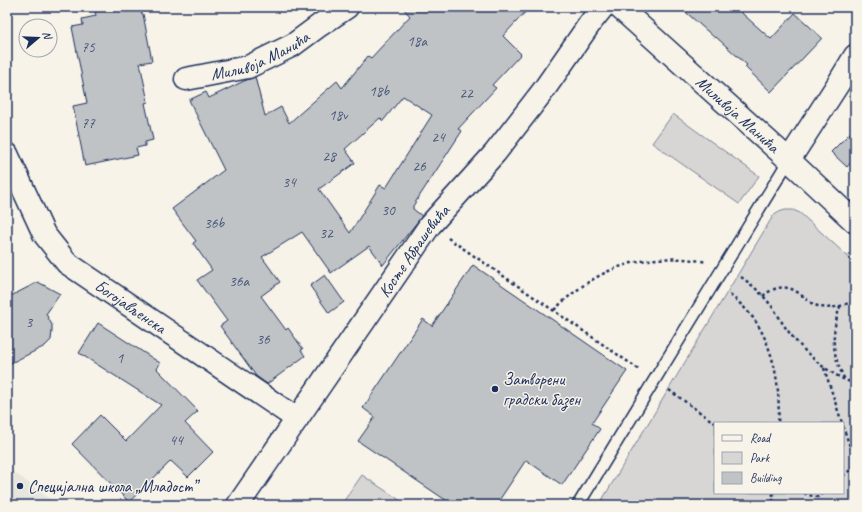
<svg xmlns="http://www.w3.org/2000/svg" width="862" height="512" viewBox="0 0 862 512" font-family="Caveat,sans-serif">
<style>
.built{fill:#e6e5de}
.green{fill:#d7d6d4;stroke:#798299;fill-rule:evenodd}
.building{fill:#c0c3c5;stroke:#1b2f5e;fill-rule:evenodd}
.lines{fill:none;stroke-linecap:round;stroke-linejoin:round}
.lane-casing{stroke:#1b2f5e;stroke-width:14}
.street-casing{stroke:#1b2f5e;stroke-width:25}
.path{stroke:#1b2f5e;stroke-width:2.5;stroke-dasharray:3 3;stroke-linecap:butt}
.lane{stroke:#f7f3e8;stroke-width:11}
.street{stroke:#f7f3e8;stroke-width:22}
.poi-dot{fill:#1b2f5e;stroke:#f7f3e8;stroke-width:1.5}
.labels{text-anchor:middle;stroke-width:3;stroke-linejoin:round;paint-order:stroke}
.number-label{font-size:15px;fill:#445478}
.street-label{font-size:17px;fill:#1b2f5e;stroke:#f7f3e8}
.poi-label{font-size:17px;fill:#1b2f5e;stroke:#f7f3e8;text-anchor:start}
</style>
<rect width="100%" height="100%" fill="#f7f3e8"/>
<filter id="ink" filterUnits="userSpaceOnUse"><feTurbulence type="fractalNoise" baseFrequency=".025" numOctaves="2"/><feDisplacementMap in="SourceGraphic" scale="8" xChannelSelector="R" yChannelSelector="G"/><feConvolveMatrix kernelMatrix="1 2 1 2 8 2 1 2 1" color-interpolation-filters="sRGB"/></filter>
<g filter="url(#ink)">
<!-- built -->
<path class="built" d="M7,467L58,505H7Z"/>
<!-- green -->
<g class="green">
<path d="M673,114L759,176L739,204L652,143Z"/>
<path d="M785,210H793L800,213L855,263V505H599L773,216L779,212ZM715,423H843V493H715Z"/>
<path d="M362,475L407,505H341Z"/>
</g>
<!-- building -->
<g class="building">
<path d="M118,7H124L126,12L140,9L142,14H143L152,61L140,63L148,102L145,103L153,140L145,142V146L136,148L138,155L85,166L73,106L87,103L72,27L83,25L82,19L96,16L95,12Z"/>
<path d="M402,7H530L503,36L521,54L492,85L496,88L458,129L462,131L413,206V209L422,216L383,265L369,246L331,273L302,232L262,257L280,282L261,296L286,330L288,328L303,349L301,350L305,356L267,384L256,376L220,326L227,321L197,280L212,270L193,243L196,241L172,209L224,170L189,100L206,92L209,98L244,81L255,77L265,116L281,107L289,123L337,81L342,88L368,56L371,58L410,16ZM403,96L432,115L386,188L380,185L350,233L319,189L355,163L345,149L380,118L383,121Z"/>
<path d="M680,7H735L771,39L795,13L822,38L771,92L745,67L747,65L716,37L715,38Z"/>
<path d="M855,128V158L847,167L831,152Z"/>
<path d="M473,265L627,371L592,423L600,429L562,485L526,460L496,505H453L358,441L375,417L363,408L423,319L432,326Z"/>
<path d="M325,275L344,302L329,313L310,286Z"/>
<path d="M38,282L60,294L46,314L52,325V331L51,340L45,346L7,365V298Z"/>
<path d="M98,323L160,363L157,369L198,411L185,423L213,452L188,477L171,461L129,502L72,444L100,415L126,441L161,405L79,353Z"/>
</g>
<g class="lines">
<!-- lane casing -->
<g class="lane-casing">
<path id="lane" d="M578,505L789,160"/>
</g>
<!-- street casing -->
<g class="street-casing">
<g id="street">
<path id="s1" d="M619,7L789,160L855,222"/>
<path id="s2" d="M186,79L248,67L293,45L320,25L347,7"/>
<path id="s3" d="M7,154L44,234L67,263L297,419"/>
<path d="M789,160L838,84L855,56"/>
<path id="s4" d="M238,505L430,225L495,153L543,91L591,22L603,7"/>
</g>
</g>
<!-- path -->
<g class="path">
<path d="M448,238L640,370"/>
<path d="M741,277C753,285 764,296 773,308C777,313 780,319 783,324C801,350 825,373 855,384"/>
<path d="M730,295C739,302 747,310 754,319C774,348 781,388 778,423"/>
<path d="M763,296C775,286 787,284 800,294C805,298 808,301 813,304C826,311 842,307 855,300"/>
<path d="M840,306C831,336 831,352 845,380"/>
<path d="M554,310C599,266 644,251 707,262"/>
<path d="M824,368L842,423"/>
<path d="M669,390L715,423"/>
<path d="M843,426L849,444L855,456"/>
<path d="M843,476L855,466"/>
<path d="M773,493V505"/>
<path d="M804,493L808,495L818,497L823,493"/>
</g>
<!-- lane -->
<use href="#lane" class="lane"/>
<!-- street -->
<use href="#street" class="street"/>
</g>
</g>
<!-- markers -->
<g class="poi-dot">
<circle cx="495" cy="389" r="4"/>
<circle cx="20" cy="486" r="4"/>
</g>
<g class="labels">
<!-- number labels -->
<g class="number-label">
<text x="417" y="46">18a</text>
<text x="88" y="52">75</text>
<text x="379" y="96">18b</text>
<text x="466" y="98">22</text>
<text x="338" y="120">18v</text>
<text x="88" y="128">77</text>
<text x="438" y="142">24</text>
<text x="329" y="161">28</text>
<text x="419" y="171">26</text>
<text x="289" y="187">34</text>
<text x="388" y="215">30</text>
<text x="214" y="228">36b</text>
<text x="326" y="238">32</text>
<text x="239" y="286">36a</text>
<text x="29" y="327">3</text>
<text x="263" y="344">36</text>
<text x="120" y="363">1</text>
<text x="176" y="445">44</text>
</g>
<!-- street labels -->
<g class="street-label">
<text dy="6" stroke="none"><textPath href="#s2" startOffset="78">Миливоја Манића</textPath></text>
<text dy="6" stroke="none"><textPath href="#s1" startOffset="160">Миливоја Манића</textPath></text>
<text dy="6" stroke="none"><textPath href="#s4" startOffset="309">Косте Абрашевића</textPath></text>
<text dy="6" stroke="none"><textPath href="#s3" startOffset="202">Богојављенска</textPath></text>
</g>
<!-- poi labels -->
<g class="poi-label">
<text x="503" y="385">Затворени<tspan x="503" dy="20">градски базен</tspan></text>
<text x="28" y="492">Специјална школа „Младост”</text>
</g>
</g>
<!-- margin -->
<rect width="862" height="512" fill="none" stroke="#f7f3e8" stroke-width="24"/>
<rect x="12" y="12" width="838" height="488" fill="none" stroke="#1b2f5e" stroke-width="1.5" filter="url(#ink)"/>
<!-- legend -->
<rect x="714" y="422" width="130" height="72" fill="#f7f3e8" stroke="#9fa5b1"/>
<rect x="722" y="435" width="20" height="6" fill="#f7f3e8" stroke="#9fa5b1"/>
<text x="750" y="442" font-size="12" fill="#1b2f5e">Road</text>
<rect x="722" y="452" width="20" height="12" fill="#d7d6d4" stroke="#9fa5b1"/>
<text x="750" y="462" font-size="12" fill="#1b2f5e">Park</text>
<rect x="722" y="472" width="20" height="12" fill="#c0c3c5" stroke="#9fa5b1"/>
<text x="750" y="482" font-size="12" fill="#1b2f5e">Building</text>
<!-- north arrow -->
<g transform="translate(38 38) rotate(71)"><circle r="19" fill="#f7f3e8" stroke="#9fa5b1"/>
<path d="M0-3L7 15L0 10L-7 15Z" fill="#1b2f5e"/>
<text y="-6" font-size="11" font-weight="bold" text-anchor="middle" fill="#1b2f5e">N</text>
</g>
</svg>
